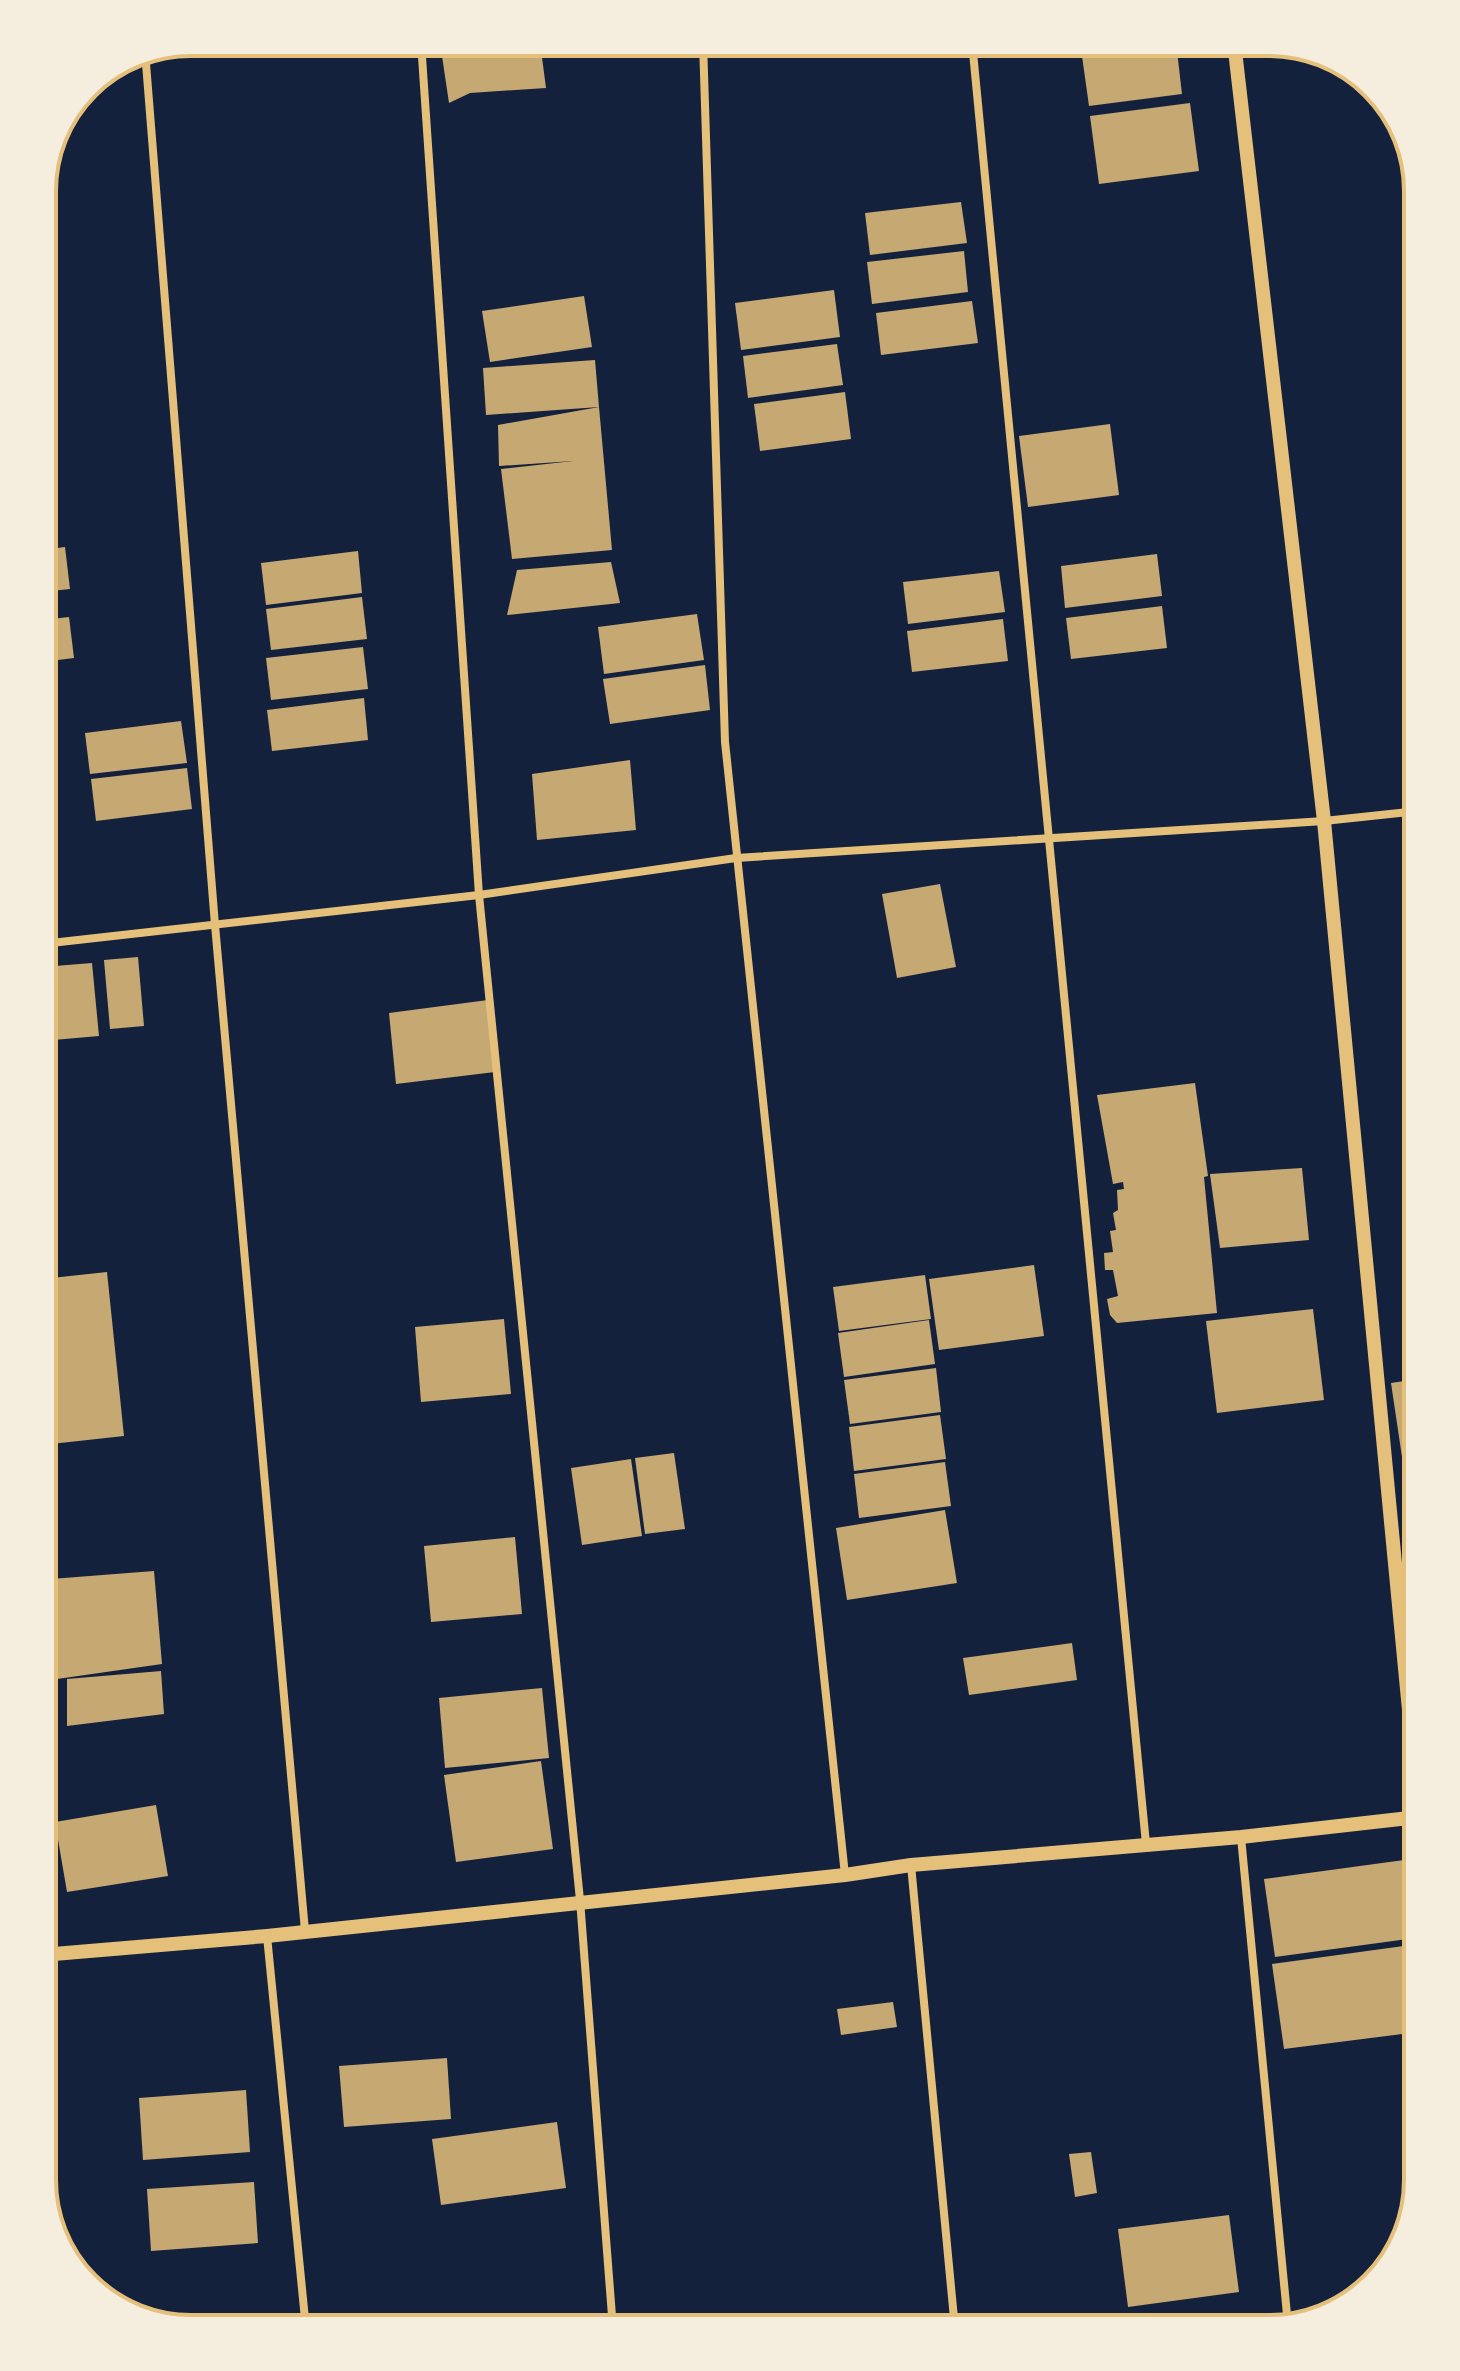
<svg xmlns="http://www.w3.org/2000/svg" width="1460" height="2371" viewBox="0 0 1460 2371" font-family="'Open Sans',sans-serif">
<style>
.building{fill:#c6a872}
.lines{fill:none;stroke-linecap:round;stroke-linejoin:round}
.minor{stroke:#e5c07b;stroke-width:8}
.tertiary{stroke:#e5c07b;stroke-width:14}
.rim{fill:none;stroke:#e5c07b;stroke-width:4}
</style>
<rect width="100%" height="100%" fill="#14213d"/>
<!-- building -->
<g class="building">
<path d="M442,42H489L490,44L443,50Z"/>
<path d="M540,42L546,88L470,93L449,103L442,56Z"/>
<path d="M1080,42H1176L1182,94L1089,106Z"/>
<path d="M1190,103L1199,171L1099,184L1090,116Z"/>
<path d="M961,202L967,243L870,255L865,213Z"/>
<path d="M964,251L968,292L872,304L867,262Z"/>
<path d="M834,290L840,337L741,350L735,303Z"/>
<path d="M584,296L592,347L490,362L482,311Z"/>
<path d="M972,301L978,343L881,355L876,313Z"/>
<path d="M837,344L843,385L748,398L743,356Z"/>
<path d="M595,360L599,407L486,415L483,368Z"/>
<path d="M845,392L851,439L760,451L754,404Z"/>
<path d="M599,407L612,550L512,559L501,469L573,461L499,466L498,425Z"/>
<path d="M1110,424L1119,495L1028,507L1019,436Z"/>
<path d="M65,547L70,589L42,592V550Z"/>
<path d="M358,551L362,593L266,605L261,563Z"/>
<path d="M1157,554L1162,596L1065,608L1061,566Z"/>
<path d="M611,562L620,603L507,615L517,570Z"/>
<path d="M999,571L1005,612L908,624L903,582Z"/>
<path d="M362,597L367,639L271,650L266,609Z"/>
<path d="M1162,606L1167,648L1071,659L1066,618Z"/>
<path d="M697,614L704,660L604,674L598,627Z"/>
<path d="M69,617L74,658L42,662V620Z"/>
<path d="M1003,619L1008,661L912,672L907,631Z"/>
<path d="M363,647L368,689L271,700L266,658Z"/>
<path d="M705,665L710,710L610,724L603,679Z"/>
<path d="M364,698L368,740L272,751L267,710Z"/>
<path d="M181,721L187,763L90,774L85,733Z"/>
<path d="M630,760L636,830L537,840L532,774Z"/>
<path d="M187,768L192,809L96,821L91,779Z"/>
<path d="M940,884L956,967L897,978L882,894Z"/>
<path d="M138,957L144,1026L110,1029L104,960Z"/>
<path d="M92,963L99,1036L42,1041V967Z"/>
<path d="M488,1000L495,1072L396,1084L389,1013Z"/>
<path d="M1195,1083L1208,1176L1204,1177L1217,1313L1117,1323L1110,1315L1107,1299L1118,1296L1113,1270H1105L1104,1253L1113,1252L1110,1231L1116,1230L1113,1213L1118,1210L1117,1190L1124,1189L1123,1182L1113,1184L1097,1095Z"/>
<path d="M1302,1168L1309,1240L1220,1248L1210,1174Z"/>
<path d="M1034,1265L1044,1336L939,1350L929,1279Z"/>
<path d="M107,1272L124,1436L42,1445V1279Z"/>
<path d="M925,1275L931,1319L839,1331L833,1287Z"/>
<path d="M1313,1309L1324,1400L1217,1413L1206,1321Z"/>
<path d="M504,1319L511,1394L421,1402L415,1327Z"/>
<path d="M929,1320L935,1364L844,1377L838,1333Z"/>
<path d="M936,1368L941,1412L850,1424L844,1380Z"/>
<path d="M1418,1379V1454L1402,1457L1391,1383Z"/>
<path d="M940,1415L946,1459L854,1471L849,1427Z"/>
<path d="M674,1453L685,1529L645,1534L635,1458Z"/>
<path d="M631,1459L642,1536L582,1545L571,1468Z"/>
<path d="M1418,1461V1529L1412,1530L1403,1463Z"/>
<path d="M945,1462L951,1506L859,1518L854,1474Z"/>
<path d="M945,1510L957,1583L847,1600L836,1528Z"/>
<path d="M515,1537L522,1614L431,1622L424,1546Z"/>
<path d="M154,1571L162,1664L57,1679L51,1579Z"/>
<path d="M1072,1643L1077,1680L969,1695L963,1658Z"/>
<path d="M161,1671L164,1714L67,1726V1679Z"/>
<path d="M542,1688L549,1758L445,1768L439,1698Z"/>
<path d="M541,1761L553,1849L456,1862L444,1775Z"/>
<path d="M156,1805L168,1876L67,1892L55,1822Z"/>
<path d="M1404,1860L1415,1938L1275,1957L1264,1879Z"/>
<path d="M1411,1945L1418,2032L1284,2049L1272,1964Z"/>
<path d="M893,2002L897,2027L841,2035L837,2009Z"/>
<path d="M447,2058L451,2119L344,2127L339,2066Z"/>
<path d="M246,2090L250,2152L143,2160L139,2098Z"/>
<path d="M557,2122L566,2188L441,2205L432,2139Z"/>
<path d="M1091,2152L1097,2193L1075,2197L1069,2154Z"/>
<path d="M254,2182L258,2243L151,2251L147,2189Z"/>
<path d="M1229,2215L1239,2292L1128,2307L1118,2229Z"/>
<path d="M466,2318L467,2329H358V2326Z"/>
</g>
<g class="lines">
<!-- minor -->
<g class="minor">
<path d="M421,42L479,895L580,1900L613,2329"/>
<path d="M703,42L725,742L845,1875"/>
<path d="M972,42L1146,1844"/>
<path d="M145,51L215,925L305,1931"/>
<path d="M42,944L479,895L736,858L1324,821L1418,811"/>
<path d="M1241,1837L1288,2325"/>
<path d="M911,1865L955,2329"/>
<path d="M267,1936L306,2329"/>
<path d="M42,1941L43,1955"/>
</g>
<!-- tertiary -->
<g class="tertiary">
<path d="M1234,42L1324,821L1418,1804"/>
<path d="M42,1955L267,1936L845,1875L911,1865L1241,1837L1418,1817"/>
</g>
</g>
<!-- crop -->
<path d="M0 0H1460V2371H0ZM191 56H1269A135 135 0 0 1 1404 191V2180A135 135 0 0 1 1269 2315H191A135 135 0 0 1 56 2180V191A135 135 0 0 1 191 56Z" fill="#f5edde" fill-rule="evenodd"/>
<path class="rim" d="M191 56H1269A135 135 0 0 1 1404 191V2180A135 135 0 0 1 1269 2315H191A135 135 0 0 1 56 2180V191A135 135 0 0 1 191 56Z"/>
</svg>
